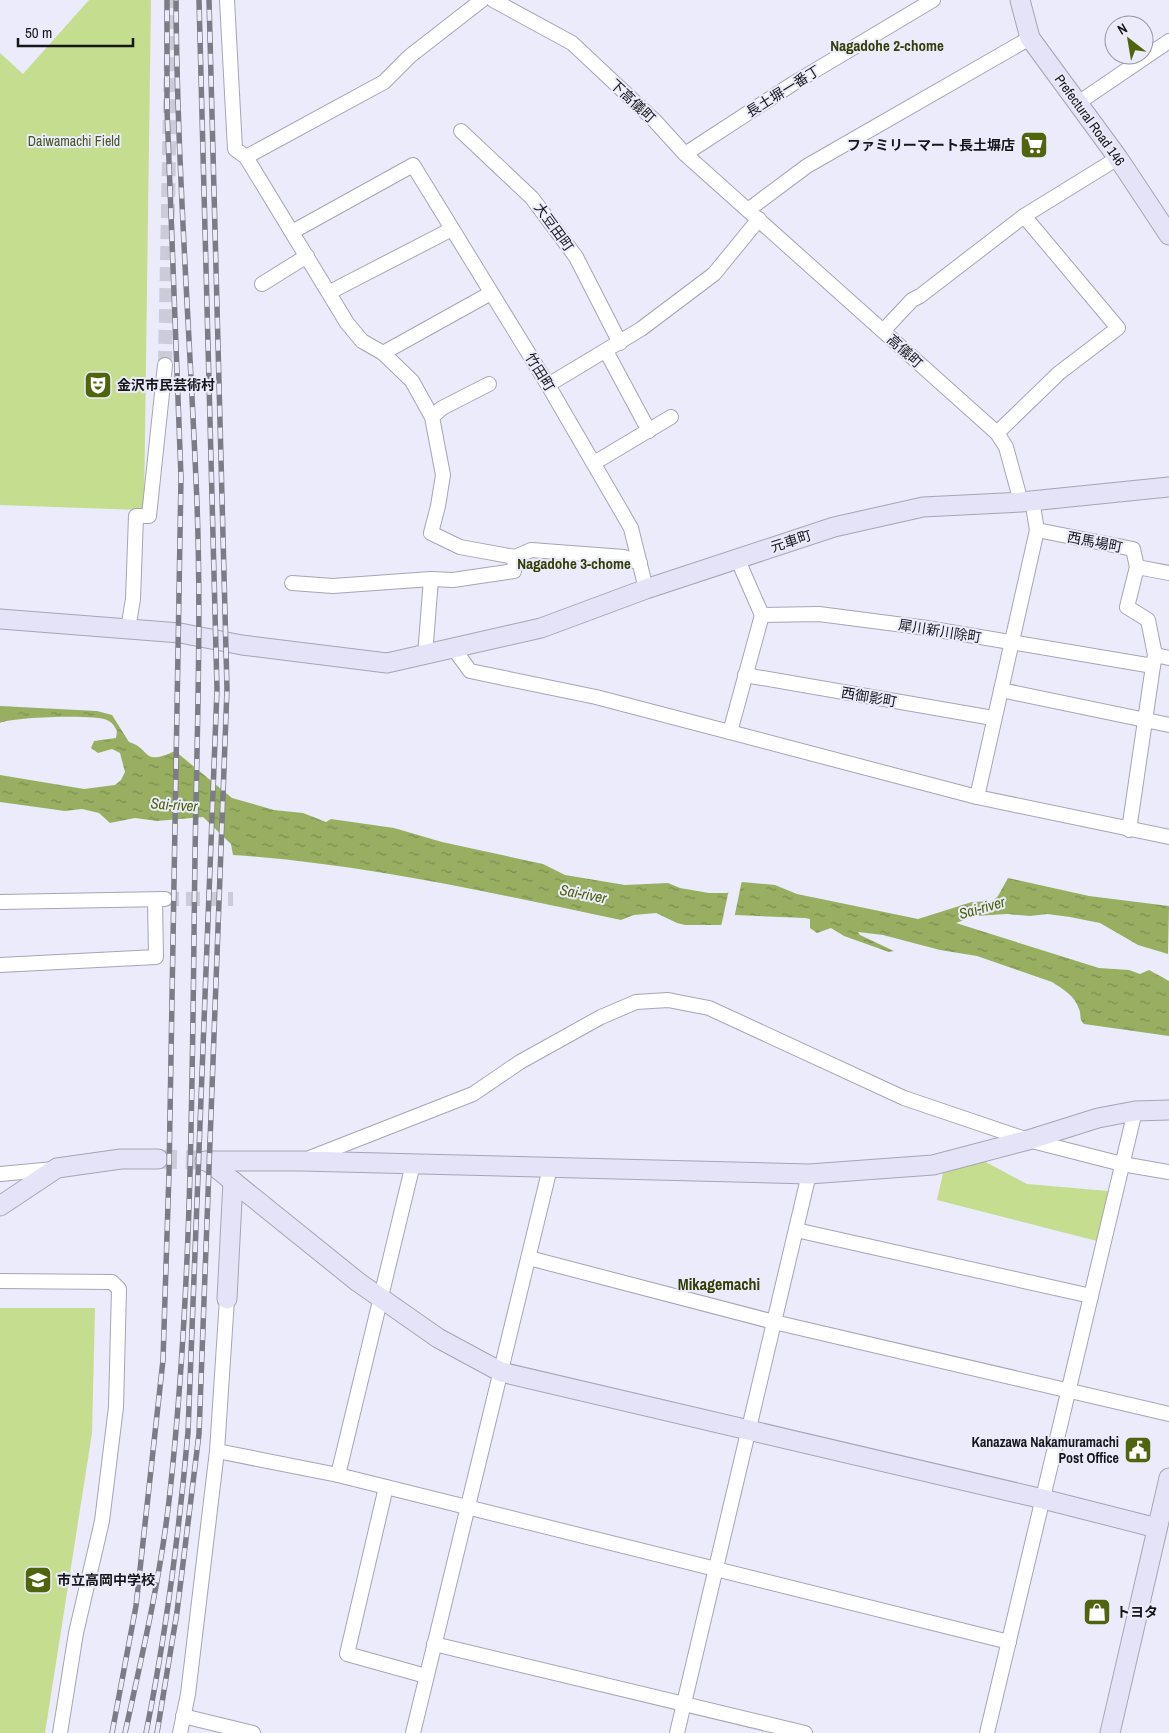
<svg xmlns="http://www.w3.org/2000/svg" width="1169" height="1733" viewBox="0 0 1169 1733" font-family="'Archivo Narrow','Noto Sans JP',sans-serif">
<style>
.park{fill:#c5dd8e}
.water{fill:url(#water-ripples)}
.pier{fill:#ebebfb}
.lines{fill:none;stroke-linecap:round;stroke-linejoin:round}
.street-tunnel{stroke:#cbcbd9;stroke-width:14;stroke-dasharray:14 7;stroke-linecap:butt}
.secondary-tunnel{stroke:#cbcbd9;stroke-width:19;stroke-dasharray:19 9;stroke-linecap:butt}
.street-casing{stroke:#a5a5b4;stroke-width:16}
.secondary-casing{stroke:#a5a5b4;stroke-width:21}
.street{stroke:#fff;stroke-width:14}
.secondary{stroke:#e4e3f7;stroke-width:19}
.rail-casing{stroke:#7c7c87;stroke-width:5.5}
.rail{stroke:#ebebfb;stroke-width:4;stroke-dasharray:11;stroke-linecap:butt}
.labels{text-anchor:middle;stroke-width:4;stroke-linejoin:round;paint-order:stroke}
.street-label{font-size:14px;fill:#16161b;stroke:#ebebfb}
.park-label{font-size:14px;fill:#485720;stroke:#ebebfb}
.poi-label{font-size:14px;font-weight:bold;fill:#16161b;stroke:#ebebfb;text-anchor:start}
.neighbourhood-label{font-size:15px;font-weight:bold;fill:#313e04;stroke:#ebebfb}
.water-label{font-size:15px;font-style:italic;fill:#4d6006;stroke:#ebebfb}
.quarter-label{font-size:16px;font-weight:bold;fill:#313e04;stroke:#ebebfb}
</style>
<defs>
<pattern id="water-ripples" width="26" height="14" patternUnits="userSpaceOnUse" patternTransform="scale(1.25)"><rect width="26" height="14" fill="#98af62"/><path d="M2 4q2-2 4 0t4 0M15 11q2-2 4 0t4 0" fill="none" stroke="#7b8d50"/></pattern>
</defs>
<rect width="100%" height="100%" fill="#ebebfb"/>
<!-- park -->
<g class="park">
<path d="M89,0H151L144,506L139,510L0,505V53L23,74Z"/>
<path d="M982,1160L1027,1184L1108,1191L1097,1241L937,1200L943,1173Z"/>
<path d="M0,1308H95L92,1433L45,1733H0Z"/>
</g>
<!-- water -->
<path class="water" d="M0,706L97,711L112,715L129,742C151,748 141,767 175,751L232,798L274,810L303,813L326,822L331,819L394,828L442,842L543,864L565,875L625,885L668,883L680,888L709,893H727L742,882L775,885L797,894L918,919L972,902L993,901L998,896L1008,878L1089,896L1169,906L1168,954L1138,945L1100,923L1070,917L1047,914L1030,916L1007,914L974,916L956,923L1099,968L1129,970L1140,974L1149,970L1169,981V1036L1084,1024C1078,1018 1082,1015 1079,1009C1075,996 1063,989 1052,982L977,956L940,950L883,935L858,932L860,935L894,951L889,952L844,936L831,928L817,933L810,928V919L805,918L735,915L721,925H685L677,923L656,913L634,915L621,920C492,893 364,864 233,855L231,844L203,817L157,821L135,818L110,823L99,813L82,809L65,811L0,802V775L84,789L115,785L121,780L125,772L120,753L112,749L98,753L91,748L94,741L116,738L117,731C115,727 112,722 107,720C96,714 11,717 0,723Z"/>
<!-- pier -->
<path class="pier" d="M742,880L734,919L721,927L729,889Z"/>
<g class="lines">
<!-- street-tunnel -->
<g class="street-tunnel">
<path d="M165,365L172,0"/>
<path d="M165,899H233"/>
</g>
<!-- secondary-tunnel -->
<path class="secondary-tunnel" d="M158,1159L198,1160"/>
<!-- street casing -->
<g class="street-casing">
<g id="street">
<path d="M227,0L235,149L246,157"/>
<path d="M482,0L410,56L384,82L246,157L347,323L362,341L383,353L412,381L432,417L443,475L438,506L431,533L460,547L515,557"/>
<path d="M493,0L572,43L654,120L685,154L997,433L1006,447L1021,502"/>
<path d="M1078,103L1169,41"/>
<path d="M461,131L532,198L576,257L620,343"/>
<path d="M685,154L794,83L933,0"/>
<path d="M748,210L807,166L1030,38"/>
<path d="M292,232L413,165L548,385L631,528L646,589"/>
<path d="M262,284L307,256"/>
<path d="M330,292L452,229"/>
<path d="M883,331L912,300L920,296L1024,216L1118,158"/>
<path d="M606,351L649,431"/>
<path d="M383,353L491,293"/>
<path d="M548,385L641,329L714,274L759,219"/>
<path d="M432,417L442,408L489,384"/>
<path d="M997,433L1059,373L1118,328L1024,216"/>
<path d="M594,463L671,417"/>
<path d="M1032,500L1037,530L1133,549L1137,567L1169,573"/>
<path d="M737,558L762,615L819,614L927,628L1153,666L1155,655L1169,658"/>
<path d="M1137,567L1127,607L1148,620L1155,655"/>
<path d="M292,583L333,586L431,579L453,580L514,571L515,557L531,550L624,557L640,563"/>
<path d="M128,629L133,599L136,516H149L165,365"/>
<path d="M454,649L470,671L596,697L977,797L1169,837"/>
<path d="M425,655L431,579"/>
<path d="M745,675L993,718"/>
<path d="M1001,690L1169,725"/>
<path d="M730,732L762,615"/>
<path d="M977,797L1037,530"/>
<path d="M1129,830L1153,666"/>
<path d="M0,902L165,899"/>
<path d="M0,965L156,957L155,900"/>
<path d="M307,1159L473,1094L520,1062L601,1017L636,1002L668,1000L709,1008L904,1098L1028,1140L1122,1164L1169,1172"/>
<path d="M0,1174L54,1169"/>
<path d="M796,1230L1091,1296"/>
<path d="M529,1258L774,1322L1169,1414"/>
<path d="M0,1281L112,1282L119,1289L116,1407L102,1521L76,1633L60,1733"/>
<path d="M217,1451L338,1475L1009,1642"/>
<path d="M338,1475L413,1164"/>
<path d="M386,1487L347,1654L426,1676"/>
<path d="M434,1644L805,1733"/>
<path d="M183,1716L253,1733"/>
<path d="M180,1733L188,1694L217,1451L227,1299"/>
<path d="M413,1733L550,1168"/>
<path d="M677,1733L809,1174"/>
<path d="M987,1733L1135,1111"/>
</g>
</g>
<!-- secondary casing -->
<g class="secondary-casing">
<g id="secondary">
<path d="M1020,0L1030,38L1118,158L1169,235"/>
<path d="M0,619L180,633L242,645L387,663L541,628L646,589L834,527L923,507L1021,502L1169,487"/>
<path d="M205,1161H301L809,1174L933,1165L1028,1140L1098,1118L1135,1111L1169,1110"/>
<path d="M209,1162L358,1282L438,1338L501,1372L1043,1499L1157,1528"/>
<path d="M0,1206L57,1168L121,1159H158"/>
<path d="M227,1299L233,1181"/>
<path d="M1110,1733L1169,1478"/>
</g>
</g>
<!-- street -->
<use href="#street" class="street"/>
<!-- secondary -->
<use href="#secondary" class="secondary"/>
<!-- rail casing -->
<g class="rail-casing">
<g id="rail">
<path d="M112,1733L136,1606L163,1360L169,1173L181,477L167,109V0"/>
<path d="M125,1733C142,1656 160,1579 169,1501C193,1287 192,1071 195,856C197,730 202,605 196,480C189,320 177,160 176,0"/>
<path d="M146,1733C166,1634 179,1533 188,1432L217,689L199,0"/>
<path d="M157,1733L177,1612L199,1434L227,689L209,0"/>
</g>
</g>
<!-- rail -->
<use href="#rail" class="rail"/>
</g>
<!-- icons -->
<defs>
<g id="supermarket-square" transform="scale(1.4375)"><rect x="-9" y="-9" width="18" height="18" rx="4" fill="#50640e" stroke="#ebebfb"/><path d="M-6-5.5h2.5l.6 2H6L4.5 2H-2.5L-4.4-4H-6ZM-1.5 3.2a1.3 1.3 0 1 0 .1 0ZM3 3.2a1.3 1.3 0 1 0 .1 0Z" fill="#fff"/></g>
<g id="theatre-square" transform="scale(1.4375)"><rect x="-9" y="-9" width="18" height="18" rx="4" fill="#50640e" stroke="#ebebfb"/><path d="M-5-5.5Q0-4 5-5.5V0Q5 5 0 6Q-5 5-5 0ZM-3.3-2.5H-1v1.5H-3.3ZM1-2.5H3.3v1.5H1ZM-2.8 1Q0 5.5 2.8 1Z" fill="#fff"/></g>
<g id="civic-square" transform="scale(1.4375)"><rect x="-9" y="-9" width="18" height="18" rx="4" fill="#50640e" stroke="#ebebfb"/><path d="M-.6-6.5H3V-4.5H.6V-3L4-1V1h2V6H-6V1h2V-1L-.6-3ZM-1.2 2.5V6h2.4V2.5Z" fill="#fff"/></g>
<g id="school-square" transform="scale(1.4375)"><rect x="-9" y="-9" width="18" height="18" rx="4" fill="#50640e" stroke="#ebebfb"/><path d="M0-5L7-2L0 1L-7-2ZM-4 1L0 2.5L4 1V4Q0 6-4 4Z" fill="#fff"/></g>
<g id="shop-square" transform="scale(1.4375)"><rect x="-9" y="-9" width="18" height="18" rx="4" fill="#50640e" stroke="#ebebfb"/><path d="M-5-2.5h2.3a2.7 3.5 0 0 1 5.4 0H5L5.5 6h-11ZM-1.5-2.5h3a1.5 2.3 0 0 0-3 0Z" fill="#fff"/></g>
</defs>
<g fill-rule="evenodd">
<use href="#supermarket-square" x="1034" y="145"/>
<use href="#theatre-square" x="98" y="385"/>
<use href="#civic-square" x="1138" y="1450"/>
<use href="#school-square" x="38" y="1580"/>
<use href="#shop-square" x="1097" y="1612"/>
</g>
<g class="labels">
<!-- street labels -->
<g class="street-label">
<text transform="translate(783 91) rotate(-32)" y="5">長土塀一番丁</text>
<text transform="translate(633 101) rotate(43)" y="5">下高儀町</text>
<text transform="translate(1090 120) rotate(54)" y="5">Prefectural Road 146</text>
<text transform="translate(554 227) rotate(54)" y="5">大豆田町</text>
<text transform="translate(905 351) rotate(42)" y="5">高儀町</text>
<text transform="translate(540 372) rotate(58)" y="5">竹田町</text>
<text transform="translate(791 541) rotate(-18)" y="5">元車町</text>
<text transform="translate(1095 542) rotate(11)" y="5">西馬場町</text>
<text transform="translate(940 631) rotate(9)" y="5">犀川新川除町</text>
<text transform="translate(869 697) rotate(10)" y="5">西御影町</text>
</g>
<!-- park labels -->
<g class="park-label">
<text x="74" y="146">Daiwamachi Field</text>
</g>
<!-- poi labels -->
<g class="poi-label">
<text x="1015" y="150" text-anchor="end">ファミリーマート長土塀店</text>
<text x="117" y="390">金沢市民芸術村</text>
<text x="1119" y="1447" text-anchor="end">Kanazawa Nakamuramachi<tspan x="1119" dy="16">Post Office</tspan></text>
<text x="57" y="1585">市立高岡中学校</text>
<text x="1116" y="1617">トヨタ</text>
</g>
<!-- neighbourhood labels -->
<g class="neighbourhood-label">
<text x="887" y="51">Nagadohe 2-chome</text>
<text x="574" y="569">Nagadohe 3-chome</text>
</g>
<!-- water labels -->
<g class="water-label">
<text transform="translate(174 805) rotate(4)" y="5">Sai-river</text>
<text transform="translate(583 894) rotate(11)" y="5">Sai-river</text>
<text transform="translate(982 908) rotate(-16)" y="5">Sai-river</text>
</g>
<!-- quarter labels -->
<g class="quarter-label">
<text x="719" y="1290">Mikagemachi</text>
</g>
</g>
<!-- north arrow -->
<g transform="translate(1129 40) rotate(329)"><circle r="24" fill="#ebebfb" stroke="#9696a1"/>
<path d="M0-4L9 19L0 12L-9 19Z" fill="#50640e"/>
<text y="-8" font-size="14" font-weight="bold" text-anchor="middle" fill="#16161b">N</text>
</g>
<!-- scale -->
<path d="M18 38v8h115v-8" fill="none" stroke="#16161b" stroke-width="2.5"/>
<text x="25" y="38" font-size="15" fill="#16161b" stroke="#ebebfb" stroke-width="4" paint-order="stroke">50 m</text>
</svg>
